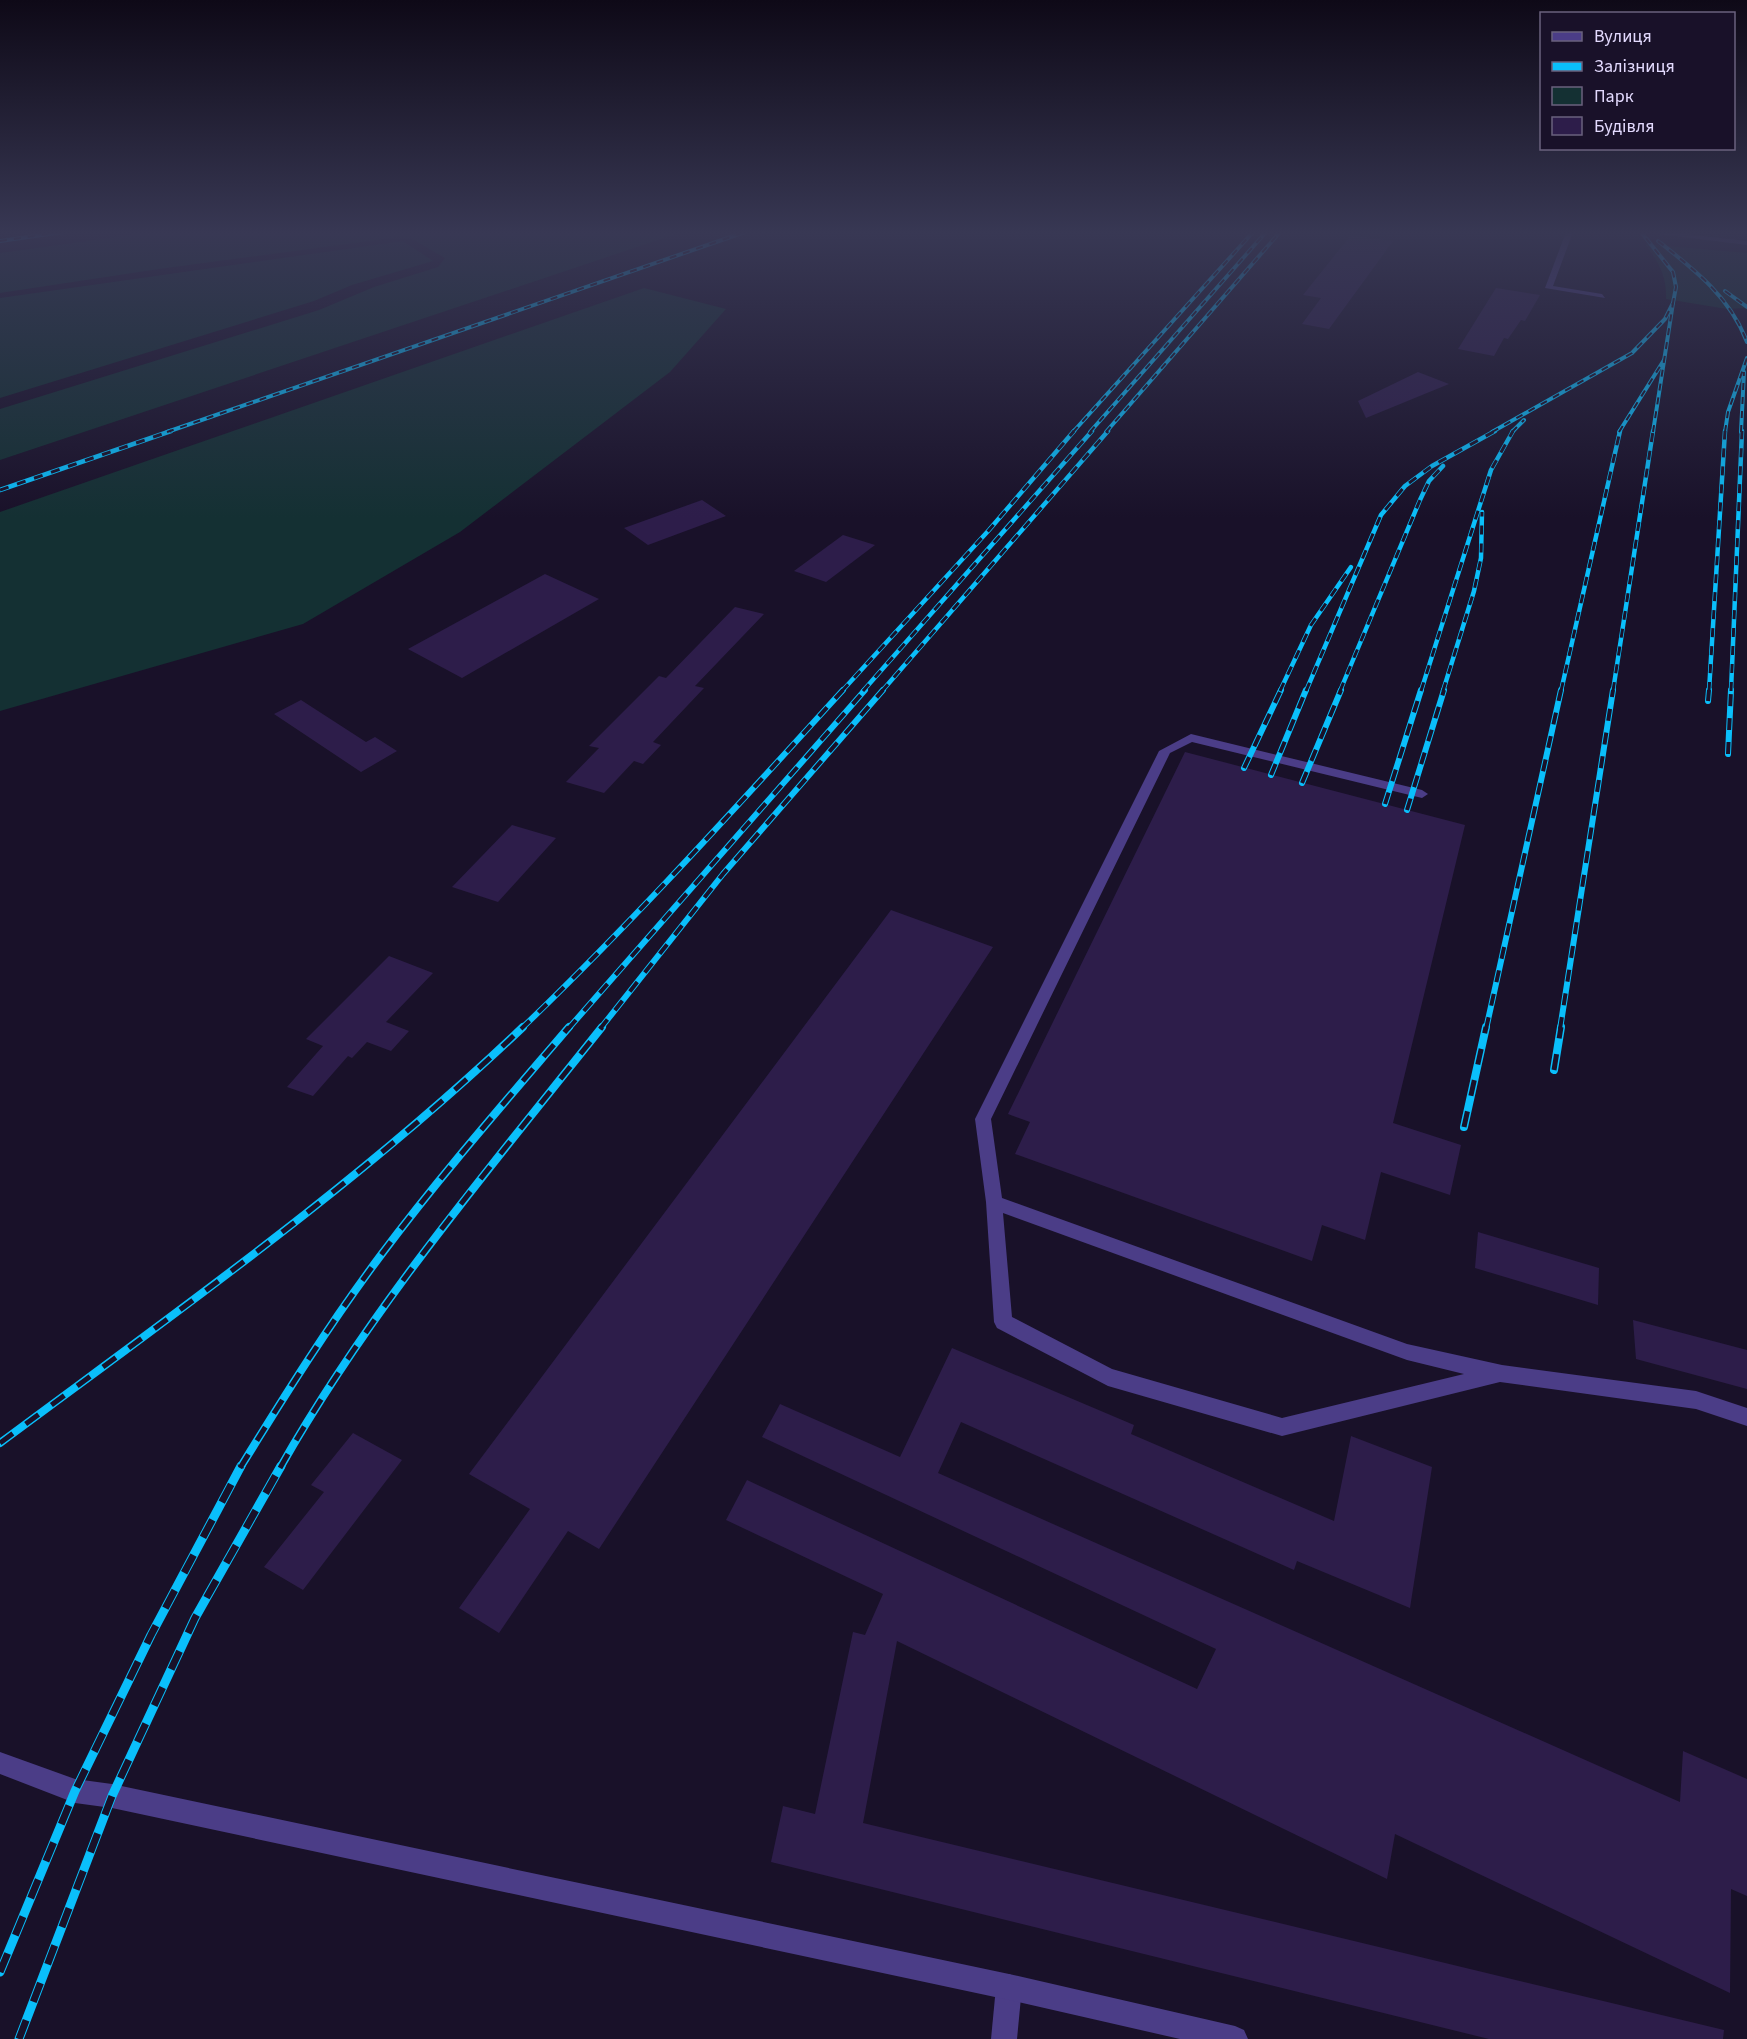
<svg xmlns="http://www.w3.org/2000/svg" width="1747" height="2039" viewBox="0 0 1747 2039" font-family="'Source Sans 3',sans-serif">
<style>
.green{fill:#143033}
.building{fill:#2d1d4a}
.lines{fill:none;stroke-linecap:round;stroke-linejoin:round}
.service{fill:#4b3d87;fill-rule:evenodd}
.minor{fill:#4b3d87;fill-rule:evenodd}
.rail-far4-casing{stroke:#0abffb;stroke-width:4}
.rail-far3-casing{stroke:#0abffb;stroke-width:4.5}
.rail-far2-casing{stroke:#0abffb;stroke-width:6}
.rail-far1-casing{stroke:#0abffb;stroke-width:8}
.rail-casing{stroke:#0abffb;stroke-width:9}
.rail-far4{stroke:#191129;stroke-width:2;stroke-dasharray:7;stroke-linecap:butt}
.rail-far3{stroke:#191129;stroke-width:3;stroke-dasharray:9;stroke-linecap:butt}
.rail-far2{stroke:#191129;stroke-width:4;stroke-dasharray:12;stroke-linecap:butt}
.rail-far1{stroke:#191129;stroke-width:5;stroke-dasharray:16;stroke-linecap:butt}
.rail{stroke:#191129;stroke-width:7;stroke-dasharray:20;stroke-linecap:butt}
</style>
<rect width="100%" height="100%" fill="#191129"/>
<!-- green -->
<g class="green">
<path d="M152,232H682L0,460V409L319,310L374,287L438,267L445,258L414,240L400,237L159,269L0,293V253Z"/>
<path d="M403,241L433,261L352,285L314,301L0,398V298Z"/>
<path d="M1645,244L1747,253V308L1727,309L1666,299C1667,276 1658,261 1645,244Z"/>
<path d="M644,288L726,309L670,372L460,532L303,624L0,711V512Z"/>
</g>
<!-- building -->
<g class="building">
<path d="M1351,235L1393,241L1329,329L1302,324L1321,298L1303,295Z"/>
<path d="M1496,288L1540,295L1525,321L1521,320L1508,339L1504,338L1494,356L1458,349Z"/>
<path d="M1418,372L1449,384L1366,418L1358,401Z"/>
<path d="M702,500L726,516L648,545L624,528Z"/>
<path d="M843,535L875,545L826,582L794,571Z"/>
<path d="M545,574L599,599L462,678L408,649Z"/>
<path d="M735,607L764,614L695,686L704,688L653,742L661,745L643,764L634,761L604,793L566,782L599,748L589,746L659,676L666,678Z"/>
<path d="M301,700L366,742L375,737L397,751L361,772L274,714Z"/>
<path d="M1185,752L1465,825L1393,1123L1461,1145L1450,1195L1381,1172L1365,1240L1322,1225L1312,1261L1015,1154L1030,1122L1008,1114Z"/>
<path d="M512,825L556,838L498,902L452,887Z"/>
<path d="M891,910L993,947L599,1549L568,1531L499,1633L459,1608L530,1509L469,1474Z"/>
<path d="M389,956L433,973L386,1022L409,1031L391,1051L367,1042L352,1058L348,1056L313,1096L287,1087L323,1046L306,1039Z"/>
<path d="M1478,1232L1599,1268L1598,1305L1475,1268Z"/>
<path d="M1633,1320L1747,1350V1389L1636,1359Z"/>
<path d="M952,1348L1134,1425L1131,1434L1334,1521L1351,1436L1432,1467L1410,1608L1297,1561L1294,1570L961,1422L938,1473L1680,1802L1683,1751L1747,1779V1896L1731,1889L1730,1993L1395,1834L1387,1879L897,1641L863,1823L1724,2030L1723,2039H1489L771,1862L783,1806L815,1814L853,1632L865,1635L883,1594L726,1520L747,1480L1197,1689L1216,1649L762,1437L780,1404L900,1457Z"/>
<path d="M353,1433L402,1460L303,1590L264,1567L324,1492L311,1485Z"/>
</g>
<g class="lines">
<!-- service -->
<g class="service">
<path d="M1566,232H1573L1553,286L1602,294L1605,298L1545,288Z"/>
<path d="M1642,232H1668L1747,241V245Z"/>
<path d="M1191,734L1422,790L1428,794L1422,798L1192,742L1170,753L991,1119L1002,1198L1407,1344L1502,1365L1696,1391L1747,1408V1426L1696,1409L1500,1382L1282,1436L1108,1386L997,1328L994,1322L986,1202L975,1119L1159,751ZM1003,1213L1407,1360L1464,1374L1282,1418L1112,1369L1012,1317Z"/>
<path d="M1009,1974L1018,1978L1022,1987L1017,2039H991L996,1987L1000,1978Z"/>
</g>
<!-- minor -->
<g class="minor">
<path d="M1660,232H1669L1670,234L1667,236Z"/>
<path d="M0,1752L75,1779L112,1784L1009,1974L1235,2026L1244,2030L1248,2039H1180L1009,2000L112,1808L75,1803L0,1774Z"/>
</g>
<!-- rail-far4 casing -->
<g class="rail-far4-casing">
<g id="rail-far4">
<path d="M0,241L63,232"/>
<path d="M1658,241C1695,270 1730,297 1747,342"/>
<path d="M1725,291L1747,307"/>
<path d="M167,432L745,232"/>
<path d="M1073,432L1253,232"/>
<path d="M1090,432L1266,232"/>
<path d="M1106,432L1280,232"/>
<path d="M1492,432L1632,353L1665,319L1673,303L1676,287L1673,272L1641,232"/>
<path d="M1512,432L1524,420"/>
<path d="M1619,432L1664,360"/>
<path d="M1653,432L1673,303"/>
<path d="M1725,432L1728,412L1747,358"/>
<path d="M1741,432L1744,372"/>
</g>
</g>
<!-- rail-far3 casing -->
<g class="rail-far3-casing">
<g id="rail-far3">
<path d="M0,490L171,431"/>
<path d="M842,691L989,530L1074,431"/>
<path d="M863,691L1092,431"/>
<path d="M882,691L1108,431"/>
<path d="M1280,691L1311,625L1351,567"/>
<path d="M1306,691L1381,515L1405,486L1432,466L1495,431"/>
<path d="M1340,691L1420,500L1429,481L1443,466"/>
<path d="M1421,691L1491,470L1513,431"/>
<path d="M1443,691L1474,591L1481,558L1482,512"/>
<path d="M1561,691L1620,431"/>
<path d="M1613,691L1653,431"/>
<path d="M1709,691L1725,431"/>
<path d="M1731,691L1742,431"/>
</g>
</g>
<!-- rail-far2 casing -->
<g class="rail-far2-casing">
<g id="rail-far2">
<path d="M1708,701L1709,690"/>
<path d="M1728,754L1731,690"/>
<path d="M1244,768L1281,690"/>
<path d="M1271,775L1306,690"/>
<path d="M1302,783L1341,690"/>
<path d="M1385,804L1421,690"/>
<path d="M1407,810L1444,690"/>
<path d="M521,1029C634,921 738,805 843,690"/>
<path d="M568,1029L865,690"/>
<path d="M600,1029L723,874L883,690"/>
<path d="M1486,1029L1561,690"/>
<path d="M1560,1029L1613,690"/>
</g>
</g>
<!-- rail-far1 casing -->
<g class="rail-far1-casing">
<g id="rail-far1">
<path d="M1554,1070L1561,1027"/>
<path d="M1464,1127L1486,1027"/>
<path d="M0,1443C179,1310 362,1181 523,1027"/>
<path d="M240,1468C285,1395 330,1323 381,1255C440,1176 505,1102 569,1027"/>
<path d="M280,1468C370,1309 489,1169 602,1027"/>
</g>
</g>
<!-- rail casing -->
<g class="rail-casing">
<g id="rail">
<path d="M0,1972L75,1791L151,1635L241,1466"/>
<path d="M19,2039L112,1796L195,1618L281,1466"/>
</g>
</g>
<!-- rail-far4 -->
<use href="#rail-far4" class="rail-far4"/>
<!-- rail-far3 -->
<use href="#rail-far3" class="rail-far3"/>
<!-- rail-far2 -->
<use href="#rail-far2" class="rail-far2"/>
<!-- rail-far1 -->
<use href="#rail-far1" class="rail-far1"/>
<!-- rail -->
<use href="#rail" class="rail"/>
</g>
<!-- sky -->
<linearGradient id="sky" x2="0" y2="1"><stop stop-color="#0e0917"/><stop offset="0.45" stop-color="#383854"/><stop offset="1" stop-color="#383854" stop-opacity="0"/></linearGradient>
<rect width="1747" height="518" fill="url(#sky)"/>
<!-- legend -->
<rect x="1540" y="12" width="195" height="138" fill="#191129" stroke="#6a617e" stroke-width="1.5"/>
<rect x="1552" y="32" width="30" height="9" fill="#4b3d87" stroke="#6a617e" stroke-width="1.5"/>
<text x="1594" y="42" font-size="18" fill="#e3dafe">Вулиця</text>
<rect x="1552" y="62" width="30" height="9" fill="#0abffb" stroke="#6a617e" stroke-width="1.5"/>
<text x="1594" y="72" font-size="18" fill="#e3dafe">Залізниця</text>
<rect x="1552" y="87" width="30" height="18" fill="#143033" stroke="#6a617e" stroke-width="1.5"/>
<text x="1594" y="102" font-size="18" fill="#e3dafe">Парк</text>
<rect x="1552" y="117" width="30" height="18" fill="#2d1d4a" stroke="#6a617e" stroke-width="1.5"/>
<text x="1594" y="132" font-size="18" fill="#e3dafe">Будівля</text>
</svg>
